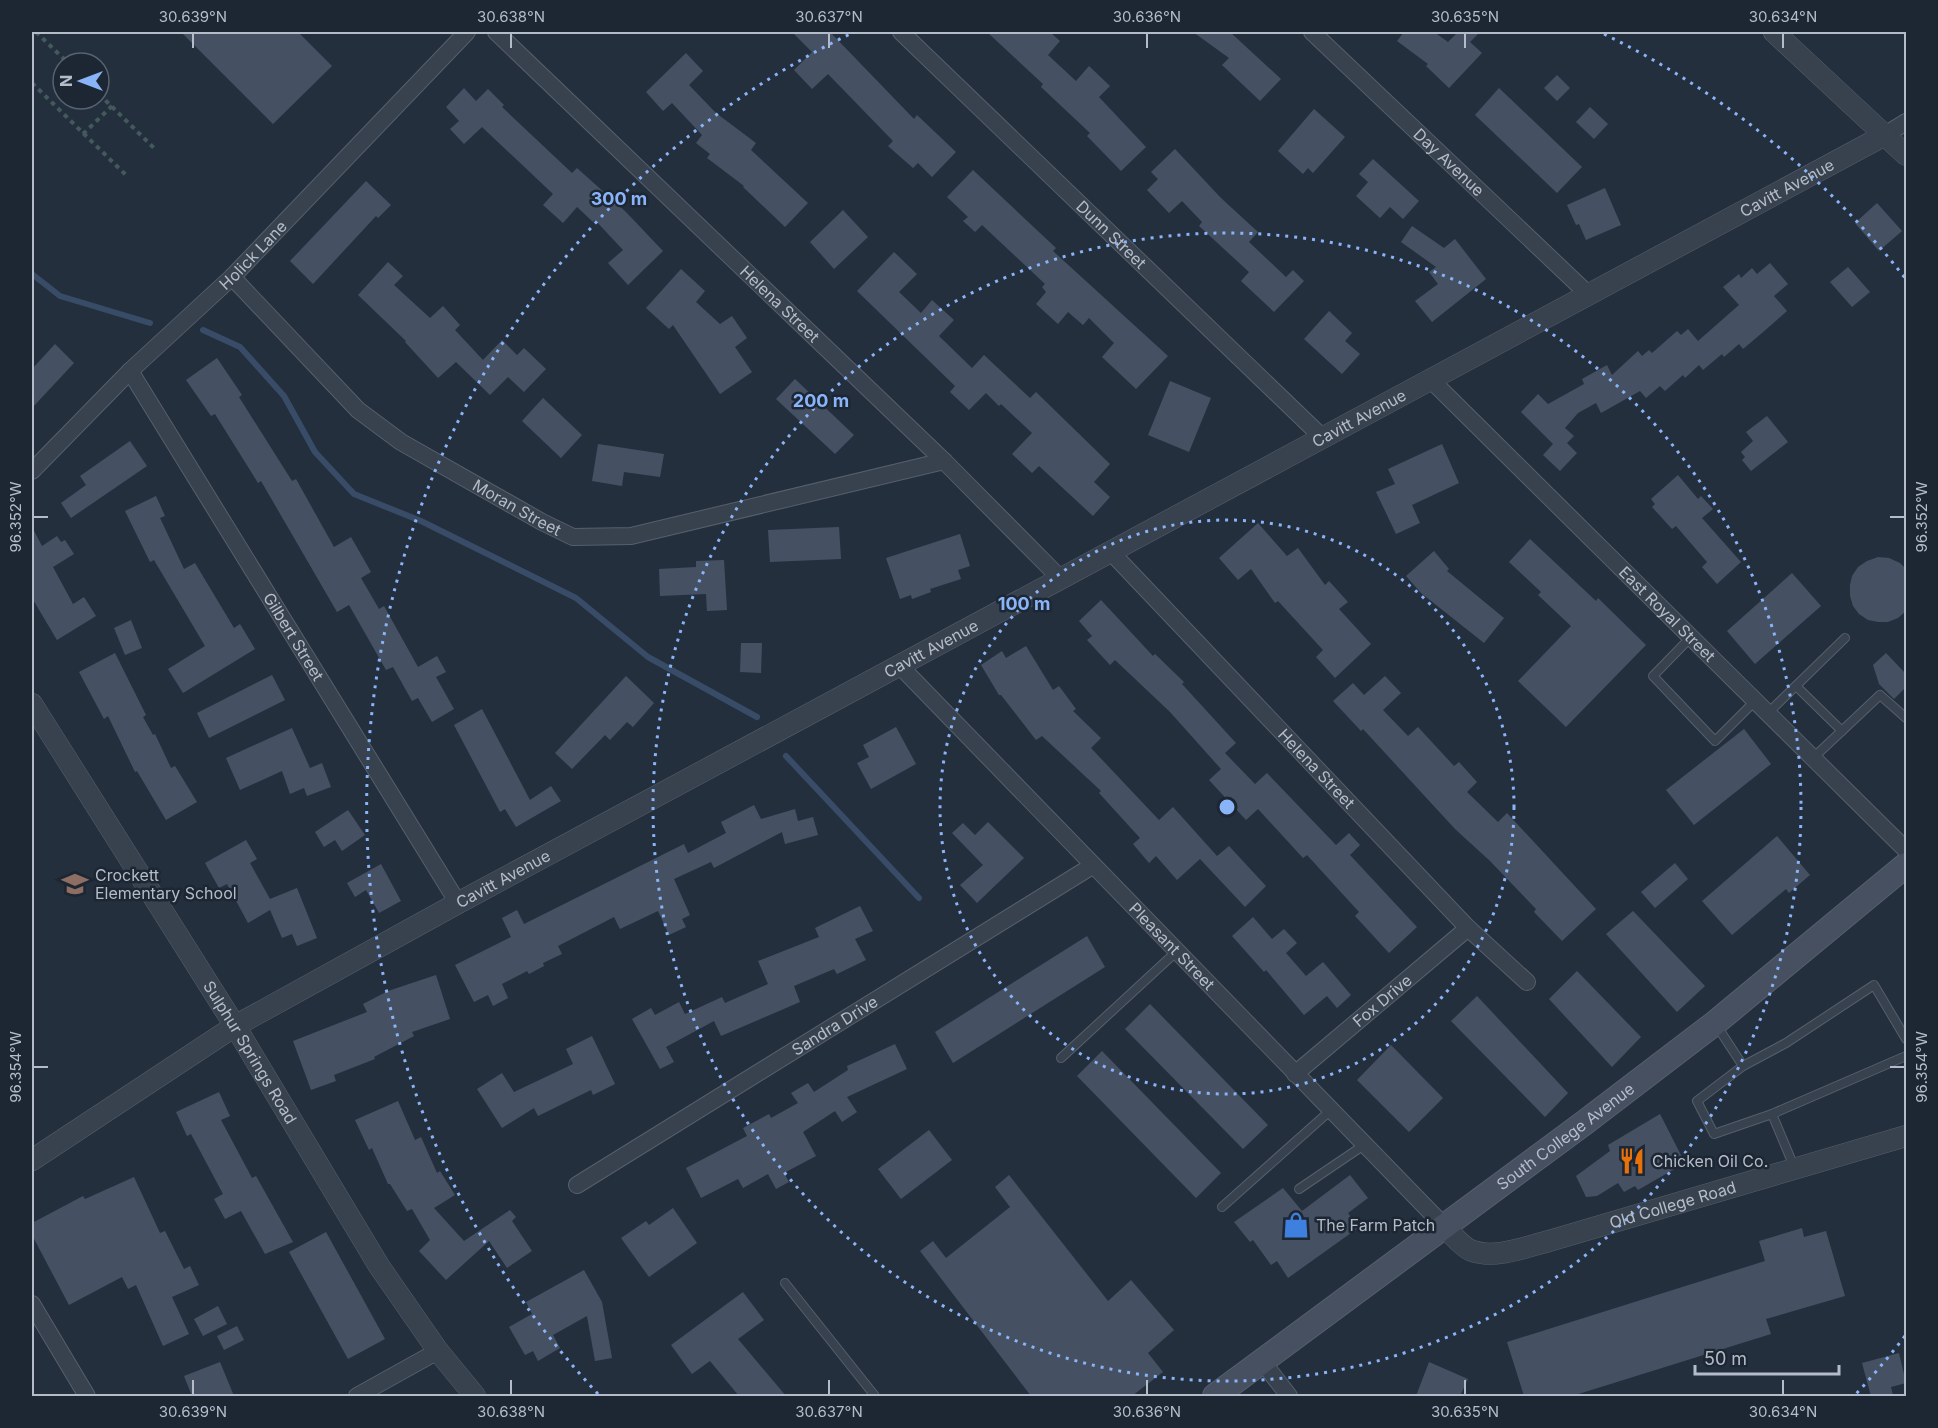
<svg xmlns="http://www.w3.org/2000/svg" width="1938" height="1428" viewBox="0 0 1938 1428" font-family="Inter,sans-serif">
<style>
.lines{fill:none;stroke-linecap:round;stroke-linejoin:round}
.stream{stroke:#394c67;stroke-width:6}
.building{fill:#455162}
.service-casing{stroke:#565f6c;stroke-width:10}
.minor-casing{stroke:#565f6c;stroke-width:18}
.tertiary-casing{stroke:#565f6c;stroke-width:22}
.secondary-casing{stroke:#565f6c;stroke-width:26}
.path{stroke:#44595c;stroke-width:4;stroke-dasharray:4.5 4.5;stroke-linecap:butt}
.service{stroke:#38414e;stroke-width:8}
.minor{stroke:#38414e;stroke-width:16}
.tertiary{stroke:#38414e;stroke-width:21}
.secondary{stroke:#465061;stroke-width:24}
.ticks{fill:none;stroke:#b4bcc9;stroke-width:2}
.ring{fill:none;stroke:#8ab4f8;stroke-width:3;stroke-dasharray:3 6}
.labels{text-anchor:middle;stroke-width:5;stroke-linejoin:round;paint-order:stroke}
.street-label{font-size:16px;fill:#b4bcc9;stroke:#1d2633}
.poi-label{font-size:16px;fill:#b4bcc9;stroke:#1d2633;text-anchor:start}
.centre{fill:#8ab4f8;stroke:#1d2633;stroke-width:3}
.ring-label{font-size:18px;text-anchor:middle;font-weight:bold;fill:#8ab4f8;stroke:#1d2633;stroke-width:5;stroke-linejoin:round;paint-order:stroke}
.neatline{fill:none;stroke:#b4bcc9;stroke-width:2}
.ticks-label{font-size:15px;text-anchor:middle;fill:#b4bcc9}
</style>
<rect width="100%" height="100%" fill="#242f3e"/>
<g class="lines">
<!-- stream -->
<g class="stream">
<path d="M32,274L60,296L150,323"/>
<path d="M203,330L240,347L284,396L315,452L354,494L421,521L576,598L648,657L757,717"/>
<path d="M786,756L919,898"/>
</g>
</g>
<!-- building -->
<g class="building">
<path d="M181,32H298L332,66L273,124Z"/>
<path d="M792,32H830L914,119L917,115L956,152L932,177L918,163L913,168L888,146L893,141L828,74L812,89L794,70L812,52Z"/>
<path d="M987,32H1050L1060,41L1048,55L1076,81L1089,66L1110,86L1099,97L1146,147L1121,171L1087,136L1090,133L1041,87L1043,84Z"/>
<path d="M1193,32H1230L1281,79L1260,101L1222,65L1229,58Z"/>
<path d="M1404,32H1434L1448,42L1458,32H1480L1470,42L1482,53L1449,88L1426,66L1428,64L1397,41Z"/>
<path d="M686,53L703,71L689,85L716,113L756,143L751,150L808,203L785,227L743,187L744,186L707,158L710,154L696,143L702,135L672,103L663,111L646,92Z"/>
<path d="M1557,75L1570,88L1557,101L1544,88Z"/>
<path d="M464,88L476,101L488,89L504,105L502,107L572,173L577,168L626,212L663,251L628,285L608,263L623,250L595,220L593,222L577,207L563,223L543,205L553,194L482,127L464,144L450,129L459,121L446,107Z"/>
<path d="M1499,88L1582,167L1557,193L1475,115Z"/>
<path d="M1590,107L1608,124L1594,139L1576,122Z"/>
<path d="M1314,109L1345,137L1313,173L1308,168L1303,174L1278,151Z"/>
<path d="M1175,149L1221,198L1258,232L1249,242L1286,277L1293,270L1304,281L1274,312L1241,281L1249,272L1199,226L1202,222L1182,201L1169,213L1147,190L1158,179L1151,172Z"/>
<path d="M1373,159L1419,201L1403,219L1390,207L1380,218L1356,196L1368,182L1359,174Z"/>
<path d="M973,170L1056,248L1053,251L1168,356L1136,389L1102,357L1114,343L1089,318L1083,325L1068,312L1058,324L1036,304L1046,292L1042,287L1045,284L982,225L975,232L963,221L968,217L947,197Z"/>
<path d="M366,181L391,205L378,218L376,216L313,284L290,261Z"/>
<path d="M1605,188L1621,225L1586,240L1579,224L1576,225L1567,205Z"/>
<path d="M1877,203L1902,231L1879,251L1855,223Z"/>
<path d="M843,210L868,237L834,269L810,242Z"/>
<path d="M1412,226L1444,248L1455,239L1486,279L1432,322L1415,301L1438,284L1429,272L1436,267L1401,242Z"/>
<path d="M894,252L917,274L899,292L921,313L932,300L954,320L939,336L972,368L984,355L1030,398L1036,392L1110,464L1094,482L1110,497L1093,516L1039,466L1032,473L1012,454L1032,433L1001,404L999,406L986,393L969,410L950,392L955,386L857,291Z"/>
<path d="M388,262L403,276L394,285L430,318L443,306L460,325L455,330L483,360L502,340L517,355L524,348L546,369L524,392L508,377L490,395L456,362L438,378L405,342L406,341L358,295Z"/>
<path d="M1770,263L1788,284L1774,296L1787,311L1762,333L1743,349L1739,344L1724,357L1722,354L1703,370L1699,365L1685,378L1683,375L1665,391L1660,386L1646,398L1640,391L1601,413L1596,403L1578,413L1565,428L1574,436L1567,443L1577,453L1560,471L1543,455L1553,444L1521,412L1538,394L1548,404L1584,384L1582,379L1607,365L1612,375L1638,351L1642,356L1649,350L1652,353L1677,331L1681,335L1688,329L1698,341L1739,305L1723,287L1739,274L1741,278L1752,268L1757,274Z"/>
<path d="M1848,267L1870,292L1852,307L1830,282Z"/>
<path d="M681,269L705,291L696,302L720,324L732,316L747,338L735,347L752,372L720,394L673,325L669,329L646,308Z"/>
<path d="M1329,311L1352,333L1345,341L1360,354L1342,374L1304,339Z"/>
<path d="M55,344L74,363L32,408V369Z"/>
<path d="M217,358L242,395L239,397L292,481L296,479L334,547L351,537L371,572L361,578L379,609L384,606L418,667L437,656L446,672L436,677L454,709L432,722L418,698L412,701L393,667L386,670L349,605L337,612L261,481L258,483L215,414L211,416L186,380Z"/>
<path d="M795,379L854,435L835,454L776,399Z"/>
<path d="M1170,381L1211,398L1189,452L1148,435Z"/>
<path d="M543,398L582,435L561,458L522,421Z"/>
<path d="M1767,416L1788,442L1751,471L1742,460L1745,457L1741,452L1753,441L1746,432Z"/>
<path d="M130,441L147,466L71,518L61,503L86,485L80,476Z"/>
<path d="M598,444L664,454L660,477L624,472L622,486L592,481Z"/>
<path d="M1442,444L1459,483L1412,505L1420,523L1396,534L1376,492L1395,484L1388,469Z"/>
<path d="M1678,475L1698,499L1701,496L1713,509L1702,518L1741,562L1717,584L1702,567L1707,562L1676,526L1672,529L1652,507L1655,504L1651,499Z"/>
<path d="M156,496L165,516L160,518L184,569L195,563L234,628L240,624L255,649L183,693L168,669L205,646L154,560L150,562L125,511Z"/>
<path d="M1258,523L1287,556L1298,548L1325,585L1329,581L1348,602L1339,609L1371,644L1335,678L1316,657L1323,650L1278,601L1275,603L1251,569L1238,580L1219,558Z"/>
<path d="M32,527L42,546L57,536L61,542L65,540L74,554L53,567L73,604L84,597L96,616L57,640L32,598Z"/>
<path d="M839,527L841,559L770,562L768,530Z"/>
<path d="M960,534L970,566L958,570L961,579L930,589L931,592L912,599L911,595L900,599L886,558Z"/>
<path d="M1530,539L1596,601L1598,598L1646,645L1566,727L1518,681L1571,626L1538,595L1541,592L1509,562Z"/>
<path d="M1434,551L1449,569L1447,571L1504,618L1484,643L1421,593L1406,576Z"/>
<path d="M1878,557L1889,558L1900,563L1906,569V611L1898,618L1888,622H1878L1868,620L1859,614L1853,606L1850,596V585L1852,576L1858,567L1867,561Z"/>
<path d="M724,560L727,610L707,611L706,594L660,596L659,569L696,567V561Z"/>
<path d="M1792,573L1821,606L1755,664L1727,631Z"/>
<path d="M1101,600L1153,656L1155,654L1184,682L1182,684L1236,743L1225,753L1255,784L1267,773L1336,845L1349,833L1360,845L1350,855L1417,927L1389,953L1355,916L1359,912L1307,855L1303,858L1258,809L1246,820L1209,780L1221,769L1170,712L1115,660L1110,665L1087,640L1092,636L1079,621Z"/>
<path d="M131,620L142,648L125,655L114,628Z"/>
<path d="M741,643H762L761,673L740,672Z"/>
<path d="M1026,646L1053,690L1059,686L1076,709L1073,711L1101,738L1091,748L1159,820L1173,807L1217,856L1229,846L1266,886L1245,907L1200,859L1177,880L1156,856L1149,863L1133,844L1140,838L1099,793L1101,791L1042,736L1036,740L1001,695H999L981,665L1002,651L1006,658Z"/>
<path d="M115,653L146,715L143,717L153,735L155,734L171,768L175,766L197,802L166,820L137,771L135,772L108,716L104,719L79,672Z"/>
<path d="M1886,653L1906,674V687L1894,699L1879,684L1873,665Z"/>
<path d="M272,675L285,700L209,738L197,713Z"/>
<path d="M626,676L654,703L633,727L627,722L610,740L605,735L572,769L555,753Z"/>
<path d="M1385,676L1401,693L1383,710L1408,736L1418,727L1454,766L1459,762L1477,782L1467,792L1498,822L1507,813L1596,909L1562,941L1534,912L1536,909L1490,861L1455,829L1363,729L1361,731L1333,701L1353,683L1364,695Z"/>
<path d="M482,709L530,800L551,786L561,801L516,827L505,809L500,812L454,725Z"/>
<path d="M896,727L916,764L871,789L857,763L869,757L863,745Z"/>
<path d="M292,728L310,768L322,763L331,787L307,796L304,788L290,794L282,771L240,790L226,758Z"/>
<path d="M1744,729L1771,764L1694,825L1666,790Z"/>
<path d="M754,805L761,819L795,809L798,821L813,817L818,835L785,844L782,832L714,868L711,862L674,879L690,915L682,919L686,927L669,935L658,911L620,929L614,917L558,946L562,954L543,963L544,966L529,974L527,971L502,984L508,998L493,1006L488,995L474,1002L455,965L511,937L502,918L517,910L524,924L684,844L688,853L726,833L721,822Z"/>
<path d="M348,810L365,835L342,851L335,840L324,847L315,832Z"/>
<path d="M988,822L1024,858L977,903L960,885L983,865L952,833L963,823L975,835Z"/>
<path d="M1777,836L1810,875L1789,893L1786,889L1732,935L1702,901Z"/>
<path d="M246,840L257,859L250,863L270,899L297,888L317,938L297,946L292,934L282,938L270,910L248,923L227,884L219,888L205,863Z"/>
<path d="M1675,863L1688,879L1655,908L1641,892Z"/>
<path d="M381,864L401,901L379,913L366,890L355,897L347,883Z"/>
<path d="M860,906L873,931L855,939L866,960L837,974L834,969L794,986L800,1002L721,1036L714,1021L666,1047L674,1062L660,1069L632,1019L651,1008L655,1015L679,1002L685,1014L722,997L725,1003L768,984L758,961L819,937L815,928Z"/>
<path d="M1633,911L1705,986L1677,1012L1606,934Z"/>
<path d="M1253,917L1272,939L1284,929L1297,943L1286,953L1306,976L1323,962L1351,995L1337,1008L1327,996L1304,1015L1266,970L1264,972L1232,936Z"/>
<path d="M1087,936L1105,967L953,1063L935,1032Z"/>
<path d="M1577,971L1641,1037L1612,1067L1549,999Z"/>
<path d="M436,975L450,1019L412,1032L414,1036L374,1057L375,1059L334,1075L336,1081L311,1090L293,1041L367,1012L363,1004L388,991Z"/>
<path d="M1477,996L1568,1093L1545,1117L1451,1021Z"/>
<path d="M1150,1004L1268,1125L1243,1149L1125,1029Z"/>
<path d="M592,1036L615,1084L593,1095L591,1090L538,1116L534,1108L502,1128L477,1089L502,1073L514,1092L573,1064L566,1049Z"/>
<path d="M895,1044L907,1069L847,1097L857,1112L842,1122L835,1111L803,1132L816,1156L784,1173L789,1182L776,1189L768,1174L743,1188L738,1179L701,1198L686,1168L747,1136L743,1128L769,1114L771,1118L798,1103L791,1093L808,1083L814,1092L848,1070L847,1066Z"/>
<path d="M1391,1045L1443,1098L1409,1132L1357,1080Z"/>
<path d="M1102,1051L1221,1173L1196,1198L1077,1076Z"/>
<path d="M219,1092L230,1116L221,1120L252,1178L256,1176L293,1242L265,1254L241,1211L225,1219L214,1199L223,1194L191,1134L187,1136L176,1112Z"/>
<path d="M398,1101L415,1140L421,1137L437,1173L440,1171L455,1195L434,1208L464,1241L510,1210L516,1217L512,1221L532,1251L507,1268L489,1241L446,1280L419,1251L430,1240L412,1209L407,1211L390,1184H388L372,1148L369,1150L355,1120Z"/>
<path d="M1660,1114L1685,1163L1638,1190L1635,1186L1624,1192L1618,1183L1597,1196L1586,1197L1576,1176L1610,1151L1608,1145Z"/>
<path d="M929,1130L952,1160L901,1199L878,1169Z"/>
<path d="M1009,1175L1108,1301L1131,1280L1174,1330L1148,1353L1163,1372L1132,1396H1031L920,1251L933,1241L946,1258L1010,1207L995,1187Z"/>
<path d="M1350,1175L1368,1198L1348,1213L1358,1228L1288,1278L1277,1261L1271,1265L1253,1240L1250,1242L1234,1222L1283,1188L1302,1211Z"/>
<path d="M134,1177L160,1233L165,1231L184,1269L190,1266L199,1285L172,1297L189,1334L163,1346L136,1285L128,1289L122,1277L69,1305L32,1235V1223L83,1196L85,1199Z"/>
<path d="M673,1208L697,1243L649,1277L621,1238L646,1221L649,1225Z"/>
<path d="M1802,1228L1804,1237L1826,1231L1845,1296L1766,1319L1771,1334L1572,1396H1524L1507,1342L1765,1261L1759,1241Z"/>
<path d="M326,1232L385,1339L348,1359L289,1252Z"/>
<path d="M584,1270L602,1302L612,1358L595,1361L587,1316L553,1335L560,1348L538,1361L533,1351L525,1355L509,1327L532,1314L526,1302Z"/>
<path d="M743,1292L764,1320L738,1339L786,1396H739L710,1361L692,1374L671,1345Z"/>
<path d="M218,1306L227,1324L203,1336L194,1319Z"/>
<path d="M237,1326L244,1340L224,1350L217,1336Z"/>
<path d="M1899,1353L1906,1383L1891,1387L1893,1396H1871L1862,1363Z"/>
<path d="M220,1362L234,1396H192L184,1376Z"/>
<path d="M1429,1362L1468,1379L1460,1396H1416Z"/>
</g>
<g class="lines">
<!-- service casing -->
<g class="service-casing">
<g id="service">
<path d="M1691,637L1653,676L1715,741L1755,701"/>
<path d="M1796,686L1842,731"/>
<path d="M1768,713L1845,638"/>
<path d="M1813,758L1880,695L1906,718"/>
<path d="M1715,1023L1743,1066"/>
<path d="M1906,1039L1874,985L1786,1043L1743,1066L1697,1101L1714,1134L1772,1114L1906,1056"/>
<path d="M1061,1058L1176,952"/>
<path d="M1772,1114L1795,1169"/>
<path d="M1299,1189L1364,1145"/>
<path d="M1222,1207L1331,1110"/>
<path d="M785,1283L875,1396"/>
</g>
</g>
<!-- minor casing -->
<g class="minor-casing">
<g id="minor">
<path id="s1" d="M496,32L944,461L1060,578"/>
<path id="s2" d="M901,32L1322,437"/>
<path id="s3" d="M1312,32L1588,294"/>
<path d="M1885,135L1906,122"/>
<path id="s4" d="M232,277L358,410L401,442L542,522L573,537L631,536L944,461"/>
<path id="s5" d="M130,371L458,903"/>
<path id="s6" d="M1430,379L1906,850"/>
<path id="s7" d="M32,471L130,371L232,277L467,32"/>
<path id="s8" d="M1110,551L1468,928L1527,982"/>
<path id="s9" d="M899,665L1445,1227"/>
<path id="s10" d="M1295,1074L1468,928"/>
<path id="s11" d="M577,1185L1092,866"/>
<path d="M32,1304L87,1396"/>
<path d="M1262,1361L1289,1396"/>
<path d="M357,1396L438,1351"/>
</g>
</g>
<!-- tertiary casing -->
<g class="tertiary-casing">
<g id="tertiary">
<path d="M1774,32L1906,155"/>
<path id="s12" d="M32,704L235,1026L379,1266L438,1351L475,1396"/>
<path id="s13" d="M32,1160L235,1026L458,903L1885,135"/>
<path id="s14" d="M1445,1227C1452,1234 1461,1246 1470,1250C1494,1260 1525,1247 1549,1241L1906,1136"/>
</g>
</g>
<!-- secondary casing -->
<g class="secondary-casing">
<g id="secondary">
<path id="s15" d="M1215,1396L1584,1123L1715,1023L1906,865"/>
</g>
</g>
<!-- path -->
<g class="path">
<path d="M36,32L68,63"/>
<path d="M32,83L128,177"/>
<path d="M99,94L155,149"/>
<path d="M83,134L112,106"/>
</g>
<!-- service -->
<use href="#service" class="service"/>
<!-- minor -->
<use href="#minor" class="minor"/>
<!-- tertiary -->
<use href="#tertiary" class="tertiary"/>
<!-- secondary -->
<use href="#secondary" class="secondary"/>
</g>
<!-- ticks -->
<path class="ticks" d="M193,33V48M511,33V48M829,33V48M1147,33V48M1465,33V48M1783,33V48M33,517H48M1890,517H1905M33,1067H48M1890,1067H1905M193,1380V1395M511,1380V1395M829,1380V1395M1147,1380V1395M1465,1380V1395M1783,1380V1395"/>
<!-- distance rings -->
<g class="ring">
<circle cx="1227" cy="807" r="287"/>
<circle cx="1227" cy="807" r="574"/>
<path d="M1905 1336A860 860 0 0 1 1856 1394M598 1394A860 860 0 0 1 850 34M1604 34A860 860 0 0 1 1905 278"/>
</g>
<!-- icons -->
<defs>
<g id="school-bare" transform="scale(2.07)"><path d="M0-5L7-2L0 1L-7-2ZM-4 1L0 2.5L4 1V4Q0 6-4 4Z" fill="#8d6e63" stroke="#1d2633" stroke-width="2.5" paint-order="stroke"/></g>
<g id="restaurant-bare" transform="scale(2.07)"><path d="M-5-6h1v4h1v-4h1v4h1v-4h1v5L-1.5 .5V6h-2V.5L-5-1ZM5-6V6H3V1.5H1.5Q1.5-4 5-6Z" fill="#e8710a" stroke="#1d2633" stroke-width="2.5" paint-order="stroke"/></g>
<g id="shop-bare" transform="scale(2.07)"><path d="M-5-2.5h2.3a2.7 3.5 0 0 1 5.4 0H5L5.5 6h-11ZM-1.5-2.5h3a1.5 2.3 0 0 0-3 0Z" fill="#3f7fe0" stroke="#1d2633" stroke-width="2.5" paint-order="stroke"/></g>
</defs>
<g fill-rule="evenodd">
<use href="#school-bare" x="75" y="884"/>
<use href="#restaurant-bare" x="1632" y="1161"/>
<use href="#shop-bare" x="1296" y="1225"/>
</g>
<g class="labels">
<!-- street labels -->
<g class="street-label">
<text dy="6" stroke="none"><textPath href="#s3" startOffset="189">Day Avenue</textPath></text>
<text dy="6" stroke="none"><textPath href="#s13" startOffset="2007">Cavitt Avenue</textPath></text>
<text dy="6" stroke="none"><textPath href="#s2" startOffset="292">Dunn Street</textPath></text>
<text dy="6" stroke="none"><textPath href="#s7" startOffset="309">Holick Lane</textPath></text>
<text dy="6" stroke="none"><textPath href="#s1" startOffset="393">Helena Street</textPath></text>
<text dy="6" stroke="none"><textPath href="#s13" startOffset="1521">Cavitt Avenue</textPath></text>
<text dy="6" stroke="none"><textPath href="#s4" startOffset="370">Moran Street</textPath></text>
<text dy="6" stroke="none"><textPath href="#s6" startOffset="334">East Royal Street</textPath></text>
<text dy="6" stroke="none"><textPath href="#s5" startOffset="312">Gilbert Street</textPath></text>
<text dy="6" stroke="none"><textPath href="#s13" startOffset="1035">Cavitt Avenue</textPath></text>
<text dy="6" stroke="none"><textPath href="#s8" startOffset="300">Helena Street</textPath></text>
<text dy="6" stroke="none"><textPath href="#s13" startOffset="549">Cavitt Avenue</textPath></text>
<text dy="6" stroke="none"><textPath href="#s9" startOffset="392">Pleasant Street</textPath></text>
<text dy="6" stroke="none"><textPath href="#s10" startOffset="114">Fox Drive</textPath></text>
<text dy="6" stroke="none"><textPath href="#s11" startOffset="303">Sandra Drive</textPath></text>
<text dy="6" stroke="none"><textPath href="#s12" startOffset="411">Sulphur Springs Road</textPath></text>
<text dy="6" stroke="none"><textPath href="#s15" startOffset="436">South College Avenue</textPath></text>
<text dy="6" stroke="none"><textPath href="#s14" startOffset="244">Old College Road</textPath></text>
</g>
<!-- poi labels -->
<g class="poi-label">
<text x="95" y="881">Crockett<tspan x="95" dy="18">Elementary School</tspan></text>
<text x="1652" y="1167">Chicken Oil Co.</text>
<text x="1316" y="1231">The Farm Patch</text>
</g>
</g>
<circle cx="1227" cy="807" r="9" class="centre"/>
<g class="ring-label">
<text x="619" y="205">300 m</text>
<text x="821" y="407">200 m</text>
<text x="1024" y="610">100 m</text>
</g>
<!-- border -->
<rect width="1938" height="1428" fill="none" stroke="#1d2633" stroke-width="66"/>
<!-- north arrow -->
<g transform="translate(81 81) rotate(270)"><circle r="28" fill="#1d2633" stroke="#59626f" stroke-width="1.5"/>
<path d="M0-4.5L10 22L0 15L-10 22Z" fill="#8ab4f8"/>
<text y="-9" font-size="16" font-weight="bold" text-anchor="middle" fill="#b4bcc9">N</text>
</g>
<!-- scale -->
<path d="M1695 1365v9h144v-9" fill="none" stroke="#b4bcc9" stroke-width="3"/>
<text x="1704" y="1365" font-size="18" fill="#b4bcc9" stroke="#1d2633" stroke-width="4.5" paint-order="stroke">50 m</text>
<rect x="33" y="33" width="1872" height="1362" class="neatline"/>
<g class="ticks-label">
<text x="193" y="22">30.639°N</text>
<text x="511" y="22">30.638°N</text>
<text x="829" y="22">30.637°N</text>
<text x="1147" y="22">30.636°N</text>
<text x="1465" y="22">30.635°N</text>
<text x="1783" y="22">30.634°N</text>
<text transform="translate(1922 517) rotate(-90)" y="5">96.352°W</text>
<text transform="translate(16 517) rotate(-90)" y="5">96.352°W</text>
<text transform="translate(1922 1067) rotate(-90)" y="5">96.354°W</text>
<text transform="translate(16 1067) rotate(-90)" y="5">96.354°W</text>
<text x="193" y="1417">30.639°N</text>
<text x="511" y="1417">30.638°N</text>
<text x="829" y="1417">30.637°N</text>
<text x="1147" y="1417">30.636°N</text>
<text x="1465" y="1417">30.635°N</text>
<text x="1783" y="1417">30.634°N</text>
</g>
</svg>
